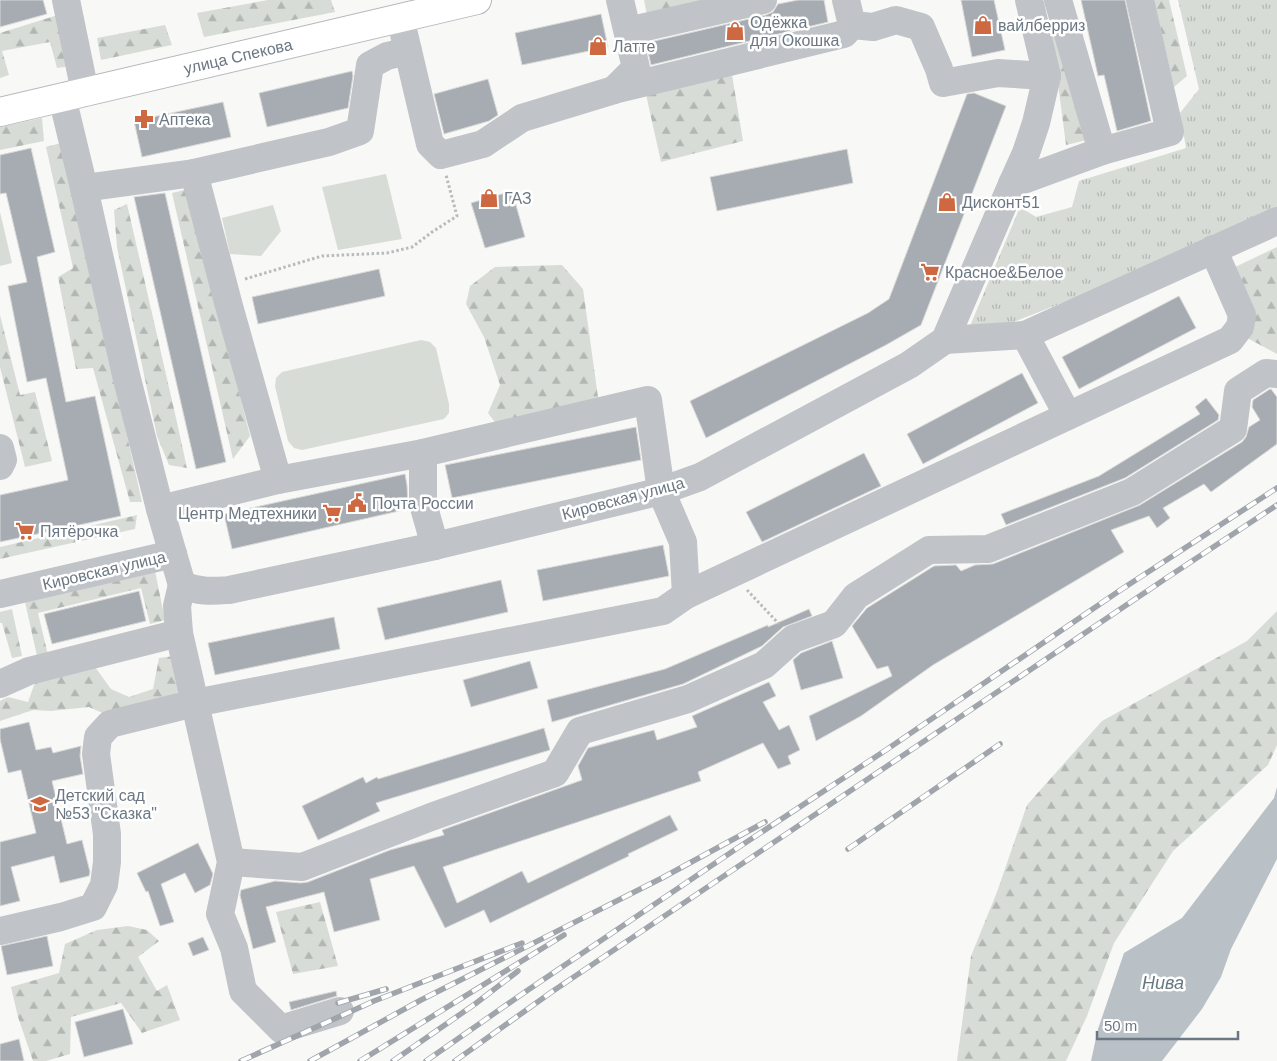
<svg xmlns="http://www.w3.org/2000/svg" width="1277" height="1061" viewBox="0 0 1277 1061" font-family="Arial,sans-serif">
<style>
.grass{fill:url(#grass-tufts)}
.forest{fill:url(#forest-firs)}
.park{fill:#d8dcd6}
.water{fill:#b9c1c6}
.building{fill:#a6acb2;stroke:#dadad8}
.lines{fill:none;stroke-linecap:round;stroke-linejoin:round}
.major-casing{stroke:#b4b7bb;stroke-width:30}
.path{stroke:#b8bbbe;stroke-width:3;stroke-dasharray:2.5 2.5;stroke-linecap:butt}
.minor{stroke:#c0c3c7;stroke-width:28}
.major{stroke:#fff;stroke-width:28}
.rail-casing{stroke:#a0a5ab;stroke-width:5.5}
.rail{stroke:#fff;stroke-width:4;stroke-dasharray:11;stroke-linecap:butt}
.labels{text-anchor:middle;stroke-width:5;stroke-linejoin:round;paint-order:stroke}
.poi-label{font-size:16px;fill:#6b7783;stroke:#fff;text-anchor:start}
.street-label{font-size:16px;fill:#6b7783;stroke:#fff}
.water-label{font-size:18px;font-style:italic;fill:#67777f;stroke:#fff}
</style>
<defs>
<pattern id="grass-tufts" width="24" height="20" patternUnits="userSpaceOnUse" patternTransform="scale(1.25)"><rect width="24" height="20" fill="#d8dcd6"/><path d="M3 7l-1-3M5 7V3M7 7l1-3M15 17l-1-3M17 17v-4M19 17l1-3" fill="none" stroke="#b3b7b3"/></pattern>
<pattern id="forest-firs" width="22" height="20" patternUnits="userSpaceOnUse" patternTransform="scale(1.25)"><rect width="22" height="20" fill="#d8dcd6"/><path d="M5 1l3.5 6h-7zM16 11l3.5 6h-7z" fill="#b3b7b3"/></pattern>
</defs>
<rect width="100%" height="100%" fill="#f8f8f6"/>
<!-- grass -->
<path class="grass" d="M1178,0H1277V219L993,330L970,326L1020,207L1036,217L1072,207L1079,181L1186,148L1180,113L1199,89Z"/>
<!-- forest -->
<g class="forest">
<path d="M268,0H331L335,12L204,37L197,13Z"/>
<path d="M644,0H733L648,20Z"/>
<path d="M1047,0L1108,135L1066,145Z"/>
<path d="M1154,0H1169L1187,76L1174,87Z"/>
<path d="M61,14L71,66L57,68L50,42L2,51L9,75L0,78V33Z"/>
<path d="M165,25L172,45L101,60L97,38Z"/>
<path d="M731,69L743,141L661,162L645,90Z"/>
<path d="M42,118L44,141L0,150V127Z"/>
<path d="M61,143L142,502H130L93,368L76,369L58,277L73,268L46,147Z"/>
<path d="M188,189L250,436L233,459L172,193Z"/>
<path d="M127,204L176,418L187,468L169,465L157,436L117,247L114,210Z"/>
<path d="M1277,247V354L1249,339L1251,313L1231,269Z"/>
<path d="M562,265L583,289L598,397L594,407L497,425L488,413L500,385L484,337L466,304L470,286L495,267Z"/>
<path d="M0,315L20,395L35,392L52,461L25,467L0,367Z"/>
<path d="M137,515L135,529L0,559V547Z"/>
<path d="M155,571L165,620L150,624L141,588L38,613L48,655L37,656L25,602Z"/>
<path d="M12,609L22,656L12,658L2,623H0V612Z"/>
<path d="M1277,611V745L1268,765L1173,851L1114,943L1087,1016L1066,1061H957L971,956L997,892L1027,805L1102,721L1247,641Z"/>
<path d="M174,656L182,690L161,703L109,716L89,707L51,711L33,710L0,721V701L8,697L28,702L37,677L95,667L111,689L129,697L153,689L159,658Z"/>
<path d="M320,902L338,966L293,974L276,912Z"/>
<path d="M128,926L147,930L159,941L138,957L157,991L167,985L180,1020L142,1033L121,1003L71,1017L70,1054L46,1061H33L18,1017L11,987L59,973L65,944L97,930Z"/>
</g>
<!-- park -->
<g class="park">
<path d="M386,174L402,239L338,250L322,187Z"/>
<path d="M273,205L281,231L261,256L230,254L222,218Z"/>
<path d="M0,212L12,263L0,266Z"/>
<path d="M421,340L430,342L436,348L449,404V413L444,419L302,450L294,448L288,441L275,386L276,378L282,372Z"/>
</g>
<!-- water -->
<path class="water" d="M1277,787V859L1231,949L1221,977L1202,1009L1162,1061H1091L1098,1029L1124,953L1182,918L1274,798Z"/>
<!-- building -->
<g class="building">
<path d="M0,0H43L47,14L0,27Z"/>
<path d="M798,0H824L828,22L651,65L646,43L766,15L773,12L778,4Z"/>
<path d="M961,0H994L1005,50L972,57Z"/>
<path d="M1081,0H1125L1151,121L1117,131L1104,75L1098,76Z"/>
<path d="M601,14L608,47L522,65L515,33Z"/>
<path d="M352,71L353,76L348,108L267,127L259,93Z"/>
<path d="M488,79L498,115L489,121L444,134L434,94Z"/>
<path d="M974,93L1006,106L921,325L886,345L706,438L690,401L868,313L889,299L967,94Z"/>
<path d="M223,102L231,137L142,157L134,121Z"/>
<path d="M31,148L55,252L37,257L66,402L95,396L121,516L0,542V495L68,480L46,378L27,382L8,286L27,282L6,193L0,194V155Z"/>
<path d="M847,149L853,183L717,211L710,177Z"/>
<path d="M512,191L525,237L485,248L471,203Z"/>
<path d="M165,193L226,462L196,469L134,197Z"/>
<path d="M379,269L385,296L258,324L252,297Z"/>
<path d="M1179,296L1196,328L1079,389L1062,357Z"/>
<path d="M1022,373L1038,403L923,464L907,434Z"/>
<path d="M1270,389H1271L1277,397V444L1211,492L1204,484L1163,508L1170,518L1157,528L1149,516L1111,530L1124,552L933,665L861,716L816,741L809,716L892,676L888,666L877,669L852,626L867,608L934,566L956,565L961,571L975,565L993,564L1140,505L1242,442L1246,437L1249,427L1260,420L1252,407L1253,400Z"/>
<path d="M1206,398L1219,415L1218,420L1125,478L1006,525L1001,514L1099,476L1200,414L1195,407Z"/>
<path d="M636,427L641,460L452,498L445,465Z"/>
<path d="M864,453L881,486L762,542L746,512Z"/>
<path d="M405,474L407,485L408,509L232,549L224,514Z"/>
<path d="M663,545L669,576L543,601L537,570Z"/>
<path d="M501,580L508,612L385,640L377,608Z"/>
<path d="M139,591L146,621L52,644L44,614Z"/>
<path d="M809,609L812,616L783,627L762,646L683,684L552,722L547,700L665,669L768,625V627Z"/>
<path d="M334,617L340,649L215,675L208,643Z"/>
<path d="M832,641L843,678L801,690L793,660L801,653Z"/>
<path d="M530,661L538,688L471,707L463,680Z"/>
<path d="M769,682L776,696L763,702L779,730L789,725L800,750L788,756L791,764L778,769L763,743L698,772L701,781L443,867L457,903L522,871L528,883L670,815L678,830L628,854L629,856L490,923L484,910L445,928L414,866L370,879L380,920L334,932L324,892L266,907L276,942L253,949L240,895L241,890L275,881L301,883L308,882L390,850L444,835L442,830L582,780L578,766L588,748L654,730L657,740L697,727L692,716Z"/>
<path d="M29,722L36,750L51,747L53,753L81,746L80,756L83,774L52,781L67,844L82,840L90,872L89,876L60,883L54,856L11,867L20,901L0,906V842L36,833L21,770L8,773L0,739V729Z"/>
<path d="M544,728L550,750L376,803L380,811L318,840L302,806L363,777L366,783L377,777L378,779Z"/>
<path d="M198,843L213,874L210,885L195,893L185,873L161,884L174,922L160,926L148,891L146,892L137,873Z"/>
<path d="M47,936L53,966L7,975L1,946Z"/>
<path d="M203,937L209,950L193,956L188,943Z"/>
<path d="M336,991L337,996L291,1010L289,1002Z"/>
<path d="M123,1009L133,1044L84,1057L75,1022Z"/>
<path d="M19,1039L24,1061H0V1044Z"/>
</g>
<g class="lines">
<!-- major casing -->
<g class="major-casing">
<path id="major" d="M0,112L477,0"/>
</g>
<!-- path -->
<g class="path">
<path d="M245,279L322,256L387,253L412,247L432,232L457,216L446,175"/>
<path d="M747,590L779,624"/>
</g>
<!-- minor -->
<g class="minor">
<path d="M66,0L85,92"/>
<path d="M620,0L636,68L614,90L844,34L852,25L873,27L896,20L921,27L939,69L943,83L998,73L1047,76"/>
<path d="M846,0L852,25"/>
<path d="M1058,0L1102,151L1170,132L1140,0"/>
<path d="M628,31L763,0"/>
<path d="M404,34L430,144L441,155L483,144L522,118L614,90"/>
<path d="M62,97L84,188L126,375L160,509L173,554"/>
<path d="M194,173L229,306L278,480"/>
<path d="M1012,184L1102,151"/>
<path d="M84,188L194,173L329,142L360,131L370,65L387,56L408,51"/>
<path d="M1025,335L1277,221"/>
<path d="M945,340L1025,335L1068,416"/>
<path d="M0,448L3,460L0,466"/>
<path d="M423,453V504L435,546"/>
<path d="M160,509L278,480L423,453L648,400L661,491L683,542L686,595L1230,340L1240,327L1242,315L1213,249"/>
<path d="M182,585L177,606L179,633L231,862L220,914L234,948L243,991L281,1029L340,1011"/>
<path d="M0,594L173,554L182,585C199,592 211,591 229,590L435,546L629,499L661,491L700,477L909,365L945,340L1012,184L1026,153L1036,123L1047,76L1029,0"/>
<path d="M0,684L29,671L179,633"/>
<path d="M231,862L302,867L431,817L555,773L580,731L688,699L764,665L793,639L834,624L856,596L929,550L988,549L1132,492L1233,429L1238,391L1266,373L1277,374"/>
<path d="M0,931L61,917L93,907L104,885L107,862V834L96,754L98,737L110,724L195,703L663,611L686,595"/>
</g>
<!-- major -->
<use href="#major" class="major"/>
<!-- rail casing -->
<g class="rail-casing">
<g id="rail">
<path d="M848,849L1000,744"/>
<path d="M338,1003L386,989"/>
<path d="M241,1061L374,1001L522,943"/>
<path d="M310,1061L421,1000L662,878L765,822"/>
<path d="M360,1061L564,935"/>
<path d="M393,1061L475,1004L518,971"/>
<path d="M426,1061L525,992L736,849L886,750L1122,589L1277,488"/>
<path d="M455,1061L553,991L1168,577L1277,505"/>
</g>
</g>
<!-- rail -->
<use href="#rail" class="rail"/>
</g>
<!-- icons -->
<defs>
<g id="shop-bare" transform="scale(1.5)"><path d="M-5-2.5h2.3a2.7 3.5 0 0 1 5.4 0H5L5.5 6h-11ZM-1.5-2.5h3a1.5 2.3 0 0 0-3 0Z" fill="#ce6840" stroke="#fff" stroke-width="2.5" paint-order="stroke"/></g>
<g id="pharmacy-bare" transform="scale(1.5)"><path d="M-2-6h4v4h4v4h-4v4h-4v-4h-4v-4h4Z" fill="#ce6840" stroke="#fff" stroke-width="2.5" paint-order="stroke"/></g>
<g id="supermarket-bare" transform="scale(1.5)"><path d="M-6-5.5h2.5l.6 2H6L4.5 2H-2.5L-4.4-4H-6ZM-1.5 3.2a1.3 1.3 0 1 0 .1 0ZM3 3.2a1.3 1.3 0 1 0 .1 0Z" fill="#ce6840" stroke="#fff" stroke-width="2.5" paint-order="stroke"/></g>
<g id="civic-bare" transform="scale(1.5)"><path d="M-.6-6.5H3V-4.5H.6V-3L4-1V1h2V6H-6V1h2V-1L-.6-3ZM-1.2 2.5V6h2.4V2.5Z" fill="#ce6840" stroke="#fff" stroke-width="2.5" paint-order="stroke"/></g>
<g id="school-bare" transform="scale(1.5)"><path d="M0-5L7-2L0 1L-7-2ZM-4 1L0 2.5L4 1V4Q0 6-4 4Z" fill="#ce6840" stroke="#fff" stroke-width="2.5" paint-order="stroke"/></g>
</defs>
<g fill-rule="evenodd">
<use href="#shop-bare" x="983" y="25"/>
<use href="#shop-bare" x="735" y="31"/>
<use href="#shop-bare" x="598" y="46"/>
<use href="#pharmacy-bare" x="144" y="119"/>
<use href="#shop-bare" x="489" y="198"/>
<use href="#shop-bare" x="947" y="202"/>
<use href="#supermarket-bare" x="930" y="272"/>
<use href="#civic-bare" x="357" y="503"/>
<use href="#supermarket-bare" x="332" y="513"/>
<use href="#supermarket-bare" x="25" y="531"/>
<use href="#school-bare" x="40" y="804"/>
</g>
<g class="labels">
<!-- poi labels -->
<g class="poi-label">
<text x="750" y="28">Одёжка<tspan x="750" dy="18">для Окошка</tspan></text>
<text x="998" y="31">вайлберриз</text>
<text x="613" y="52">Латте</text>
<text x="159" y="125">Аптека</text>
<text x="504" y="204">ГАЗ</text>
<text x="962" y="208">Дисконт51</text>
<text x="945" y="278">Красное&amp;Белое</text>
<text x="372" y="509">Почта России</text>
<text x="317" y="519" text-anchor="end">Центр Медтехники</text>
<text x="40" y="537">Пятёрочка</text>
<text x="55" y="801">Детский сад<tspan x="55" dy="18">№53 "Сказка"</tspan></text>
</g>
<!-- street labels -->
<g class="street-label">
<text transform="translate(238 56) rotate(-13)" y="6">улица Спекова</text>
<text transform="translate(623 498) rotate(-15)" y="6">Кировская улица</text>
<text transform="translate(104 570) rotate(-13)" y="6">Кировская улица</text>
</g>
<!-- water labels -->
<g class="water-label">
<text x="1163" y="989">Нива</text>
</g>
</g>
<!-- scale -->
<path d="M1097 1031v8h141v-8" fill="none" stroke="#6b7783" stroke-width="2.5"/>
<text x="1104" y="1031" font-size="15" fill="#6b7783" stroke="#ffffff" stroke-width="4" paint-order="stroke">50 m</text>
</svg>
